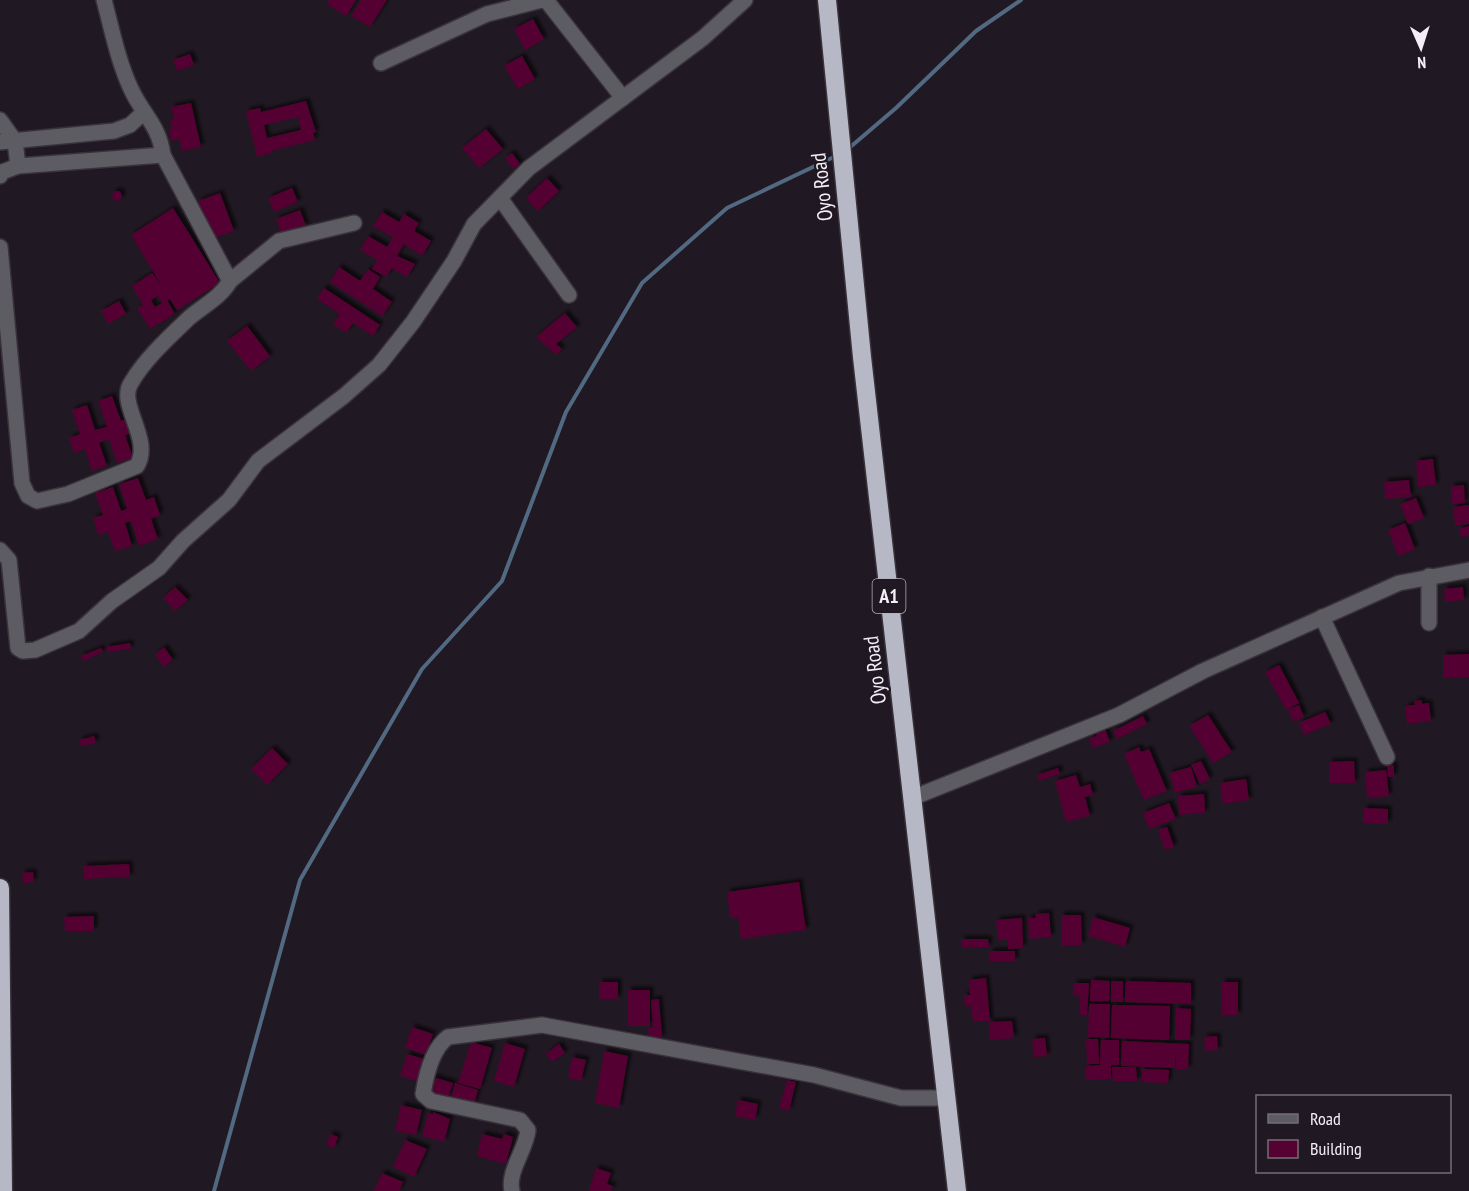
<svg xmlns="http://www.w3.org/2000/svg" width="1469" height="1191" viewBox="0 0 1469 1191" font-family="'PT Sans Narrow',sans-serif">
<style>
.lines{fill:none;stroke-linecap:round;stroke-linejoin:round}
.stream{stroke:#526982;stroke-width:4}
.building{fill:#550232;fill-rule:evenodd;filter:url(#shadow)}
.minor-casing{stroke:#39323b;stroke-width:18}
.highway-casing{stroke:#39323b;stroke-width:21}
.minor{stroke:#5c5c62;stroke-width:15}
.highway{stroke:#b7b8c6;stroke-width:18}
.labels{text-anchor:middle;stroke-width:4.5;stroke-linejoin:round;paint-order:stroke}
.shield{fill:#201822;stroke:#b4aeb6;stroke-width:1.5}
.shield-label{font-size:20px;font-weight:bold;fill:#f4eff6}
.street-label{font-size:21px;fill:#f4eff6;stroke:#201822}
</style>
<defs>
<filter id="shadow"><feDropShadow dx="3.5" dy="-3.5" stdDeviation="1.5" flood-color="#0009"/></filter>
</defs>
<rect width="100%" height="100%" fill="#201822"/>
<g class="lines">
<!-- stream -->
<g class="stream">
<path d="M848,149L896,108L976,31L1021,0"/>
<path d="M214,1191L300,880L422,669L502,581L566,412L642,283L727,208L836,156"/>
</g>
</g>
<!-- building -->
<g class="building">
<path d="M329,0H356L346,16L327,4Z"/>
<path d="M361,0H387L370,27L351,16Z"/>
<path d="M533,19L544,39L525,50L514,29Z"/>
<path d="M190,54L194,65L177,71L173,60Z"/>
<path d="M522,56L535,79L518,89L504,66Z"/>
<path d="M306,101L316,132L313,133L315,140L271,151L272,153L257,157L246,111L260,108L261,112ZM298,117L301,130L267,138L264,125Z"/>
<path d="M191,103L201,147L182,151L179,139L171,141L169,129H172L170,120L174,119L171,107Z"/>
<path d="M486,129L503,149L479,168L462,148Z"/>
<path d="M512,153L520,164L513,169L505,158Z"/>
<path d="M547,178L559,191L538,211L526,198Z"/>
<path d="M292,188L298,202L274,212L268,198Z"/>
<circle cx="117" cy="196" r="5"/>
<path d="M220,193L234,231L211,239L198,201Z"/>
<path d="M173,208L220,283L177,310L170,299L167,300L175,314L150,329L137,308L143,305L132,286L152,273L162,286L131,235ZM158,296L162,303L155,307L151,300Z"/>
<path d="M300,210L306,226L282,235L276,219Z"/>
<path d="M382,212L399,222L404,214L419,223L414,231L431,241L422,256L404,244L397,256L415,264L407,277L392,268L386,277L372,269L377,260L360,250L368,236L387,247L393,237L373,226Z"/>
<path d="M339,267L360,281L368,269L380,277L373,289L392,302L382,316L330,282Z"/>
<path d="M324,288L380,325L373,336L353,323L346,333L333,324L340,314L317,299Z"/>
<path d="M119,301L126,314L108,324L101,311Z"/>
<path d="M565,313L577,327L556,344L562,349L556,355L536,337Z"/>
<path d="M247,326L270,356L251,371L227,341Z"/>
<path d="M112,396L121,421L130,417L135,432L125,435L133,458L117,463L109,439L99,443L107,466L92,471L85,449L74,453L69,438L80,434L72,410L87,405L95,430L107,427L98,401Z"/>
<path d="M1433,459L1436,485L1418,487L1416,461Z"/>
<path d="M138,478L146,500L154,497L160,515L151,519L158,539L139,546L131,521L125,523L132,546L115,551L108,532L98,535L93,518L103,515L95,493L113,487L121,511L127,509L119,484Z"/>
<path d="M1409,480L1411,497L1385,499L1384,482Z"/>
<path d="M1464,485L1465,503L1452,504L1451,486Z"/>
<path d="M1416,498L1424,518L1408,524L1400,504Z"/>
<path d="M1469,505V524L1455,525L1453,507Z"/>
<path d="M1405,523L1415,549L1398,556L1388,530Z"/>
<path d="M1469,526V536L1461,537L1459,529Z"/>
<path d="M175,587L188,600L175,611L163,598Z"/>
<path d="M1463,587L1464,600L1445,602L1444,589Z"/>
<path d="M130,643L131,649L107,652L106,647Z"/>
<path d="M164,647L173,660L164,667L155,655Z"/>
<path d="M101,648L103,652L83,661L81,656Z"/>
<path d="M1469,654V677L1443,678V655Z"/>
<path d="M1279,665L1299,703L1286,710L1265,672Z"/>
<path d="M1422,700V704L1429,703L1431,721L1407,724L1405,706L1415,705L1414,701Z"/>
<path d="M1299,705L1304,717L1294,722L1288,710Z"/>
<path d="M1325,712L1331,724L1304,735L1299,723Z"/>
<path d="M1208,715L1232,752L1213,763L1189,726Z"/>
<path d="M1143,716L1147,724L1117,739L1113,731Z"/>
<path d="M1104,726L1110,742L1093,748L1089,738L1097,736L1094,729Z"/>
<path d="M94,736L96,743L81,746L79,740Z"/>
<path d="M1139,747L1141,752L1149,749L1167,791L1144,800L1124,754Z"/>
<path d="M272,748L288,764L267,785L251,769Z"/>
<path d="M1201,761L1210,779L1200,784L1191,765Z"/>
<path d="M1354,761L1355,783H1329V762Z"/>
<path d="M1394,765V777H1388L1387,766Z"/>
<path d="M1191,767L1197,787L1175,793L1169,773Z"/>
<path d="M1058,768L1060,774L1039,781L1037,775Z"/>
<path d="M1386,770L1389,796L1367,798L1365,772Z"/>
<path d="M1076,775L1080,787L1090,784L1093,795L1085,797L1090,816L1066,822L1055,781Z"/>
<path d="M1246,779L1249,800L1223,804L1220,783Z"/>
<path d="M1204,794L1205,813L1179,815L1178,796Z"/>
<path d="M1169,803L1176,819L1149,829L1143,813Z"/>
<path d="M1364,808L1388,809V824L1363,823Z"/>
<path d="M1167,827L1174,847L1165,850L1158,830Z"/>
<path d="M129,864L130,877L84,879V866Z"/>
<path d="M33,872L34,882L23,883L22,873Z"/>
<path d="M799,882L806,930L741,939L738,917L730,918L727,892Z"/>
<path d="M1049,913L1051,937L1029,939L1028,918H1036L1035,914Z"/>
<path d="M1061,915H1081L1082,945L1061,946Z"/>
<path d="M94,916V931H65L64,917Z"/>
<path d="M1093,917L1130,928L1125,947L1088,936Z"/>
<path d="M1022,918L1023,948L1008,949V940H998L996,920Z"/>
<path d="M961,939H988L989,947L962,948Z"/>
<path d="M990,951H1015V961H989Z"/>
<path d="M986,978L990,1021L973,1022L971,1006L965,1007L964,995H970L969,980Z"/>
<path d="M1091,980L1110,981L1109,1001H1090Z"/>
<rect x="1111" y="981" width="12" height="21"/>
<path d="M1126,981L1191,983V1004L1125,1002Z"/>
<rect x="599" y="982" width="19" height="17"/>
<rect x="1222" y="982" width="16" height="33"/>
<path d="M1074,983H1089L1087,1015H1080V996L1073,995Z"/>
<rect x="628" y="990" width="22" height="36"/>
<path d="M659,999L662,1038L649,1039L648,1028L653,1027L651,1000Z"/>
<path d="M1089,1004H1110L1109,1038L1088,1037Z"/>
<path d="M1112,1005L1170,1006L1169,1040L1111,1038Z"/>
<path d="M1176,1008L1191,1009L1190,1040H1175Z"/>
<path d="M1012,1021L1014,1038L990,1040L989,1022Z"/>
<path d="M412,1027L433,1034L426,1055L405,1048Z"/>
<path d="M1217,1036L1218,1050L1205,1051L1204,1037Z"/>
<path d="M1045,1038L1047,1056L1034,1057L1032,1039Z"/>
<path d="M1086,1039H1098L1099,1064H1087Z"/>
<path d="M1101,1040H1119V1065H1111V1079L1086,1080V1066L1100,1065Z"/>
<path d="M1122,1041L1189,1044L1188,1069H1176V1052L1175,1068L1121,1066Z"/>
<path d="M471,1042L492,1048L480,1089L458,1083Z"/>
<path d="M505,1043L525,1049L514,1087L494,1081Z"/>
<path d="M559,1044L565,1053L552,1062L546,1054Z"/>
<path d="M604,1051L628,1056L619,1108L595,1103Z"/>
<path d="M407,1054L431,1061L424,1083L400,1076Z"/>
<path d="M572,1057L586,1060L581,1081L568,1078Z"/>
<path d="M1112,1067H1136L1137,1081H1113Z"/>
<path d="M1142,1069L1169,1070L1168,1083L1142,1082Z"/>
<path d="M433,1077L453,1083L448,1098L428,1091Z"/>
<path d="M787,1080L796,1082L789,1111L779,1108Z"/>
<path d="M455,1083L478,1090L474,1105L451,1098Z"/>
<path d="M738,1100L758,1104L755,1120L735,1116Z"/>
<path d="M401,1105L422,1110L416,1135L395,1131Z"/>
<path d="M433,1112L450,1119L444,1142L422,1136L428,1113L433,1114Z"/>
<path d="M330,1134L338,1137L334,1148L326,1145Z"/>
<path d="M482,1134L502,1139L504,1134L513,1137L506,1164L477,1156Z"/>
<path d="M405,1140L427,1149L414,1177L393,1167Z"/>
<path d="M596,1168L611,1173L607,1184L613,1186L611,1191H589Z"/>
<path d="M382,1173L403,1182L399,1191H374Z"/>
</g>
<g class="lines">
<!-- minor casing -->
<g class="minor-casing">
<g id="minor">
<path d="M104,0C112,30 118,61 131,89C143,115 159,125 163,155L230,281"/>
<path d="M546,0L623,98"/>
<path d="M381,63L487,14L542,0"/>
<path d="M0,120L15,141L18,166"/>
<path d="M0,142L114,131L130,125L143,113"/>
<path d="M0,176L2,172L18,166L163,155"/>
<path d="M500,198L569,295"/>
<path d="M0,247L22,483L28,496L37,501L68,494L137,466C153,439 117,404 131,383C145,359 169,337 189,318C203,306 221,297 230,281L279,241L354,223"/>
<path d="M0,550L9,560L18,648L23,651L35,650L79,631L112,601L159,568L183,541L229,500L258,461L344,396L379,365L413,322L454,261L474,224L529,168L703,38L745,0"/>
<path d="M1322,617L1387,757"/>
<path d="M1429,623V576"/>
<path d="M912,798L1119,715L1203,671L1399,583L1469,570"/>
<path d="M512,1191C507,1172 526,1150 528,1130L520,1120L431,1101L423,1094C426,1075 433,1048 448,1037L542,1025L814,1075L901,1098H946"/>
</g>
</g>
<!-- highway casing -->
<g class="highway-casing">
<g id="highway">
<path d="M827,0L862,357L957,1191"/>
<path d="M0,888L3,1191"/>
</g>
</g>
<!-- minor -->
<use href="#minor" class="minor"/>
<!-- highway -->
<use href="#highway" class="highway"/>
</g>
<g class="labels">
<!-- shield labels -->
<rect class="shield" x="872.5" y="579" width="33" height="34" rx="4.5"/>
<g class="shield-label">
<text x="889" y="603">A1</text>
</g>
<!-- street labels -->
<g class="street-label">
<text transform="translate(822 187) rotate(-96)" y="7">Oyo Road</text>
<text transform="translate(875 670) rotate(-97)" y="7">Oyo Road</text>
</g>
</g>
<!-- legend -->
<rect x="1256" y="1095" width="195" height="78" fill="#201822" stroke="#756e77" stroke-width="1.5"/>
<rect x="1268" y="1114" width="30" height="9" fill="#5c5c62" stroke="#756e77" stroke-width="1.5"/>
<text x="1310" y="1125" font-size="18" fill="#f4eff6">Road</text>
<rect x="1268" y="1140" width="30" height="18" fill="#550232" stroke="#756e77" stroke-width="1.5"/>
<text x="1310" y="1155" font-size="18" fill="#f4eff6">Building</text>
<!-- north arrow -->
<g transform="translate(1421 48) rotate(177)" stroke="#201822" stroke-width="4.5" paint-order="stroke">
<path d="M0-4.5L10 22L0 15L-10 22Z" fill="#f4eff6"/>
<text y="-9" font-size="16" font-weight="bold" text-anchor="middle" fill="#f4eff6">N</text>
</g>
</svg>
